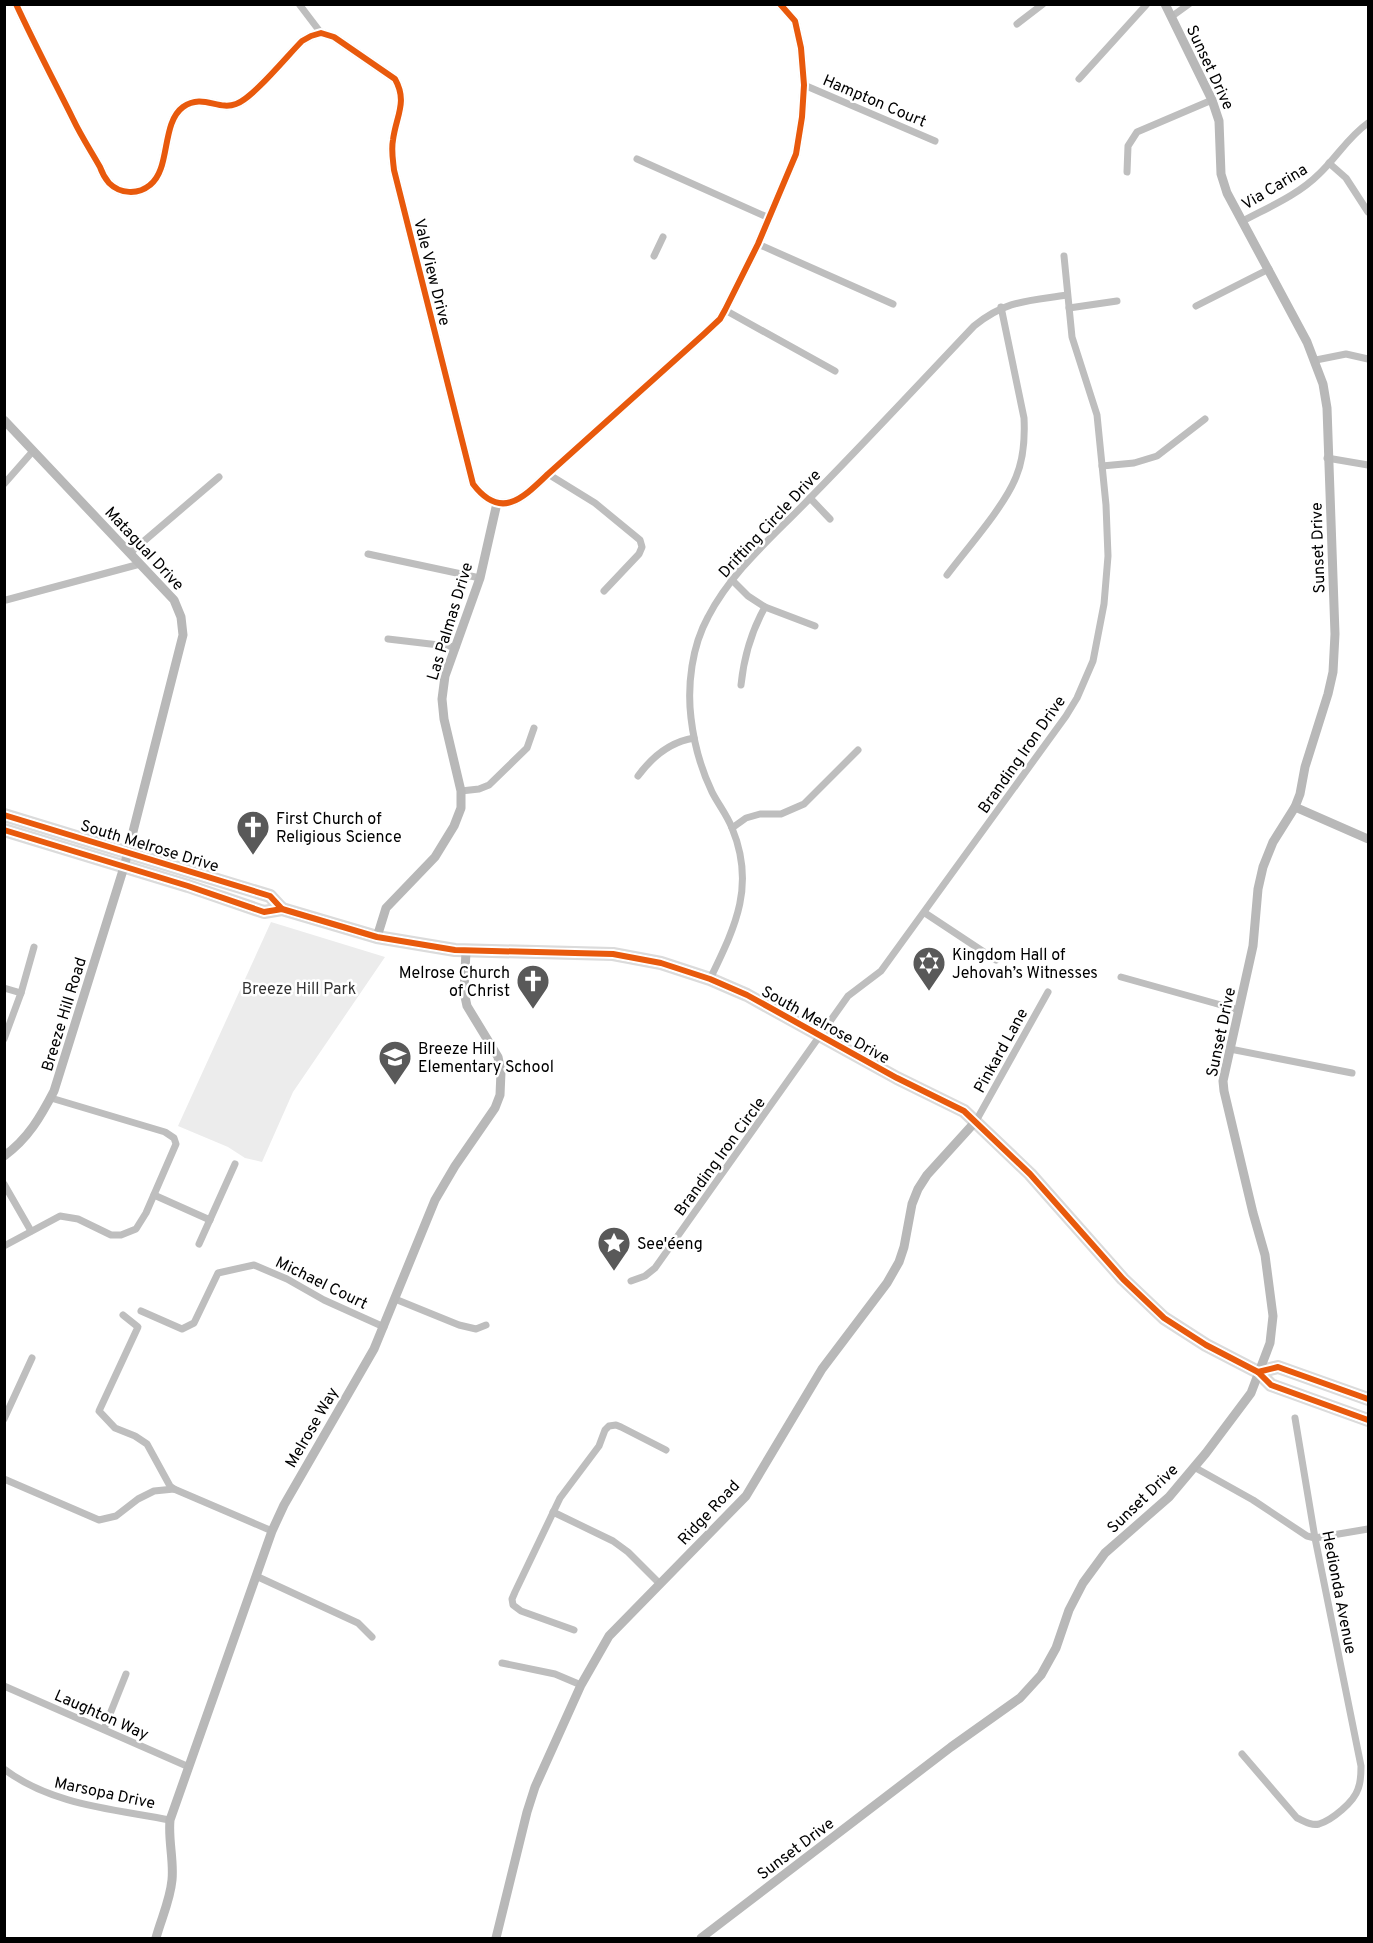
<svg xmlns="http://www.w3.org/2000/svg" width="1373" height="1943" viewBox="0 0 1373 1943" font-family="Overpass,sans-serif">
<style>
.park{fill:#ececec}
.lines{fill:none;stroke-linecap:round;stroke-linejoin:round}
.primary-casing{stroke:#dbdbdb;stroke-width:14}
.street{stroke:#bebebe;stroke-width:7}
.secondary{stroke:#b8b8b8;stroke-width:9}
.primary{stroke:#bebebe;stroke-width:10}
.cycleway-casing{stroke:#fff;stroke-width:10}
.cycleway{stroke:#e8590c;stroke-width:6}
.labels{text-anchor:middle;stroke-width:5;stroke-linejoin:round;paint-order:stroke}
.street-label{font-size:16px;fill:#000;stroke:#fff}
.poi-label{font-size:16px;fill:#000;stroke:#fff;text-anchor:start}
.park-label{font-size:16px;fill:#333;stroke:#fff}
</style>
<rect width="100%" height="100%" fill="#fff"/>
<!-- park -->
<path class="park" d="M271,922L385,957L293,1092L262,1162L245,1158L228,1147L178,1126Z"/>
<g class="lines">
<!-- primary casing -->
<g class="primary-casing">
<g id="primary">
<path d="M4,815L270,896L282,909"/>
<path d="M4,830L188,886L264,912L282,909L377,937L455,950L613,954L661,963L710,979L747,995L897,1078L964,1111L1030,1174L1123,1279L1164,1318L1206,1345L1258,1372L1271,1385L1368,1420"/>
<path d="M1258,1372L1278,1367L1368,1399"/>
</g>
</g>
<!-- street -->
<g class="street">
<path d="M299,4L321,33"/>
<path d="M1171,17L1189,4"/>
<path d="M1017,24L1043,4"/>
<path d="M1079,79L1147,4"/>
<path d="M804,85L935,141"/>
<path d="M637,159L769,218"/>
<path d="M1329,163L1346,178L1368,212"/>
<path d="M1127,172L1128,146L1137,132L1212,100"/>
<path d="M1243,221C1269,207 1298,195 1319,174C1337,157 1348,137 1368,123"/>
<path d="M758,244L893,304"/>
<path d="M654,256L663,237"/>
<path d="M1196,306L1269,269"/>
<path d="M1069,308L1117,301"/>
<path d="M725,310L835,371"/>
<path d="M1316,360L1346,354L1368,359"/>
<path d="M1327,458L1368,465"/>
<path d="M1102,466L1134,463L1157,456L1205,419"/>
<path d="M548,474L595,503L640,540L642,547L639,554L604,591"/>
<path d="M4,484L33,451"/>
<path d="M810,498L830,519"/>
<path d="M130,553L219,477"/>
<path d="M368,554L480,578"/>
<path d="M947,575C968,547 1004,507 1016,477C1024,458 1025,438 1024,418L1001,307"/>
<path d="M731,579L748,596L765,607L815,626"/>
<path d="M6,600L140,564"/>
<path d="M388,639L456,647"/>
<path d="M741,685C744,656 751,632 765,607"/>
<path d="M638,776C652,757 669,742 694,738"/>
<path d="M461,791L479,789L489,785L527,748L534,728"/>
<path d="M732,828L746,818L760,814H781L804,804L858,750"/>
<path d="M925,913L996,960"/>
<path d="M1121,977L1239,1010"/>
<path d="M710,979C735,927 756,886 732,828C727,815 718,804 712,792C701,769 694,744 691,718C687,685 692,646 708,617C733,569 775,535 811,497C866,441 920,383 974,326C1006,300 1028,301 1067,295"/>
<path d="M4,988L21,993L4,1039"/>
<path d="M21,993L34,947"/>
<path d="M1230,1049L1352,1073"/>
<path d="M976,1121L1048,992"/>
<path d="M4,1184L31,1231"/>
<path d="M154,1195L210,1220"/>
<path d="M199,1244L235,1164"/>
<path d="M4,1246L60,1216L78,1219L111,1235H121L136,1229L146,1213L176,1144L174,1138L165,1132L51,1098"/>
<path d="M631,1281L645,1276L655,1268L848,996L881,971L1066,716L1077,698L1093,661L1104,604L1108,556L1106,505L1097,415L1072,337L1064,256"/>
<path d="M395,1299L459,1325L476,1329L486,1325"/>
<path d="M141,1311L182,1329L194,1323L218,1273L254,1265L287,1279L324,1300L384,1327"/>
<path d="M123,1315L138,1327L99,1411L115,1428L135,1436L147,1444L170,1486L174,1489"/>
<path d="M4,1419L32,1358"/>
<path d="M1194,1467L1253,1500L1307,1536L1315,1538L1368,1529"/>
<path d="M4,1479L99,1520L116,1516L138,1499L154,1491L174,1489L272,1531"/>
<path d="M553,1512L613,1541L628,1552L660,1584"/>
<path d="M256,1576L358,1623L372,1637"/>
<path d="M574,1630L521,1611L513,1605L512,1599L515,1592L560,1498L599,1446L605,1430L609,1426L616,1425L621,1427L666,1450"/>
<path d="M502,1663L555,1674L581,1685"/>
<path d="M4,1686L189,1767"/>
<path d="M104,1729L126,1674"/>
<path d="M1242,1754L1297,1818C1304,1821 1311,1826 1319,1824C1332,1820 1354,1802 1358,1789C1361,1782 1361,1774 1361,1766L1315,1538L1295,1418"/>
<path d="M4,1769C51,1805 114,1809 170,1820"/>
</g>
<!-- secondary -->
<g class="secondary">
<path d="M16,4C34,43 54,81 73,119C81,136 91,151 100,167C102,173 105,178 109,183C120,194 138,195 150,185C171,169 161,123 183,107C203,93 218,111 236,104C253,98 287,56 302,41L311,36L321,33L334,37L395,79C408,102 396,116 393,140C391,150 393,160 394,170L473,484C501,521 523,498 548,474L704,334L720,319L725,310L758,244L796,154L802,117L804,85L801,48L795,21L780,4"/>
<path d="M4,420L174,600L181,617L183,635L124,867L54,1091C41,1116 28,1139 4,1156"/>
<path d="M1295,807L1368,839"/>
<path d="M377,937L386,908L435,857L454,826L461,808V791L444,719L442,699L445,676L480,578L497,503"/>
<path d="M156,1938C161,1919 170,1901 172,1880C174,1860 168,1840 170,1820L272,1531L284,1505L374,1349L435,1200L455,1166L495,1108L500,1095L501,1072L498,1057L467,1006L464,992L466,951"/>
<path d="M496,1938L527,1812L535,1787L581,1685L609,1636L746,1496L822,1369L887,1283L899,1262L904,1247L912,1204L918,1189L927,1175L976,1121"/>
<path d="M701,1938L951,1747L1020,1698L1041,1675L1056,1648L1069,1610L1083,1583L1105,1553L1169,1497L1206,1453L1251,1393L1270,1343L1273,1316L1265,1255L1253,1213L1224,1091L1223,1081L1253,946L1258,889L1263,867L1273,842L1295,807L1300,794L1305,767L1328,694L1333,672L1335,634L1327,408L1323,384L1307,342L1227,193L1221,174L1219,121L1212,100L1165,4"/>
</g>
<!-- primary -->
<use href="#primary" class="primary"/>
<!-- cycleway casing -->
<g class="cycleway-casing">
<g id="cycleway">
<path d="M16,4C34,43 54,81 73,119C81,136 91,151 100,167C102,173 105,178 109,183C120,194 138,195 150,185C171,169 161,123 183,107C203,93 218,111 236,104C253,98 287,56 302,41L311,36L321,33L334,37L395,79C408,102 396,116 393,140C391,150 393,160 394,170L473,484C501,521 523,498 548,474L704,334L720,319L725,310L758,244L796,154L802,117L804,85L801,48L795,21L780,4"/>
<path d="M4,815L270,896L282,909"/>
<path d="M4,830L188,886L264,912L282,909L377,937L455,950L613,954L661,963L710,979L747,995L897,1078L964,1111L1030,1174L1123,1279L1164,1318L1206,1345L1258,1372L1271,1385L1368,1420"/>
<path d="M1258,1372L1278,1367L1368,1399"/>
</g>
</g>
<!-- cycleway -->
<use href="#cycleway" class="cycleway"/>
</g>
<!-- icons -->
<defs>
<g id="church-pin" transform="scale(1.725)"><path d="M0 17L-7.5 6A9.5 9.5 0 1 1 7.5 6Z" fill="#595959" stroke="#fff"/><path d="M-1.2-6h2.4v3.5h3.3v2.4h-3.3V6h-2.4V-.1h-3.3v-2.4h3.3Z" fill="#fff"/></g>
<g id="synagogue-pin" transform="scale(1.725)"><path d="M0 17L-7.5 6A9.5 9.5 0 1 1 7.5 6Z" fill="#595959" stroke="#fff"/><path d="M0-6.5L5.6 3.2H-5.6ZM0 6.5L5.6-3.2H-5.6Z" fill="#fff"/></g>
<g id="school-pin" transform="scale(1.725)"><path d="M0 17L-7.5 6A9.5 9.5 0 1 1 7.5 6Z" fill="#595959" stroke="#fff"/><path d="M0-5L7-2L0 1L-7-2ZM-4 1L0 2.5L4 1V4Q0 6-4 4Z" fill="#fff"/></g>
<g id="sight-pin" transform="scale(1.725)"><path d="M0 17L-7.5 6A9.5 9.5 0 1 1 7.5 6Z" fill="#595959" stroke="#fff"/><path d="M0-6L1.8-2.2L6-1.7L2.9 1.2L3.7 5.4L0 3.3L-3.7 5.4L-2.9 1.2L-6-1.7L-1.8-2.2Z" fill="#fff"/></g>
</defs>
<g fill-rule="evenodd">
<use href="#church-pin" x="253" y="827"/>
<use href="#synagogue-pin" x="929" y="963"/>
<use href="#church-pin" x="533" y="981"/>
<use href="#school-pin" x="395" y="1057"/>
<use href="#sight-pin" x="614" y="1243"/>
</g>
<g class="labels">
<!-- street labels -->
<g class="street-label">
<text transform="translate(1211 67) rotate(65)" y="6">Sunset Drive</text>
<text transform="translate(875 100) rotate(23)" y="6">Hampton Court</text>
<text transform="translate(1274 186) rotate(-31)" y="6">Via Carina</text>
<text transform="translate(433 272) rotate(76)" y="6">Vale View Drive</text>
<text transform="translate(769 523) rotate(-47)" y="6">Drifting Circle Drive</text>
<text transform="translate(145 548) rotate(47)" y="6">Matagual Drive</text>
<text transform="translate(1317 548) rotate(-92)" y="6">Sunset Drive</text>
<text transform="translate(449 621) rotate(-73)" y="6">Las Palmas Drive</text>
<text transform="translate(1021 754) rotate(-55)" y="6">Branding Iron Drive</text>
<text transform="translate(150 845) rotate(17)" y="6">South Melrose Drive</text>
<text transform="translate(63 1014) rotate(-73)" y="6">Breeze Hill Road</text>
<text transform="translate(826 1024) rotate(29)" y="6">South Melrose Drive</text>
<text transform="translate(1220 1032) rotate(-78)" y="6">Sunset Drive</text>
<text transform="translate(1000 1050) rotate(-61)" y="6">Pinkard Lane</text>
<text transform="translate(719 1156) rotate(-54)" y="6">Branding Iron Circle</text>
<text transform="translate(322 1282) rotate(26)" y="6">Michael Court</text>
<text transform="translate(311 1427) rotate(-60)" y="6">Melrose Way</text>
<text transform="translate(1142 1498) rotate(-44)" y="6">Sunset Drive</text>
<text transform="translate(708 1512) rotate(-47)" y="6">Ridge Road</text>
<text transform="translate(1340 1592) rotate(79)" y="6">Hedionda Avenue</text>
<text transform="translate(102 1714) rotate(24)" y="6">Laughton Way</text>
<text transform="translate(105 1792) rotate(12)" y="6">Marsopa Drive</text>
<text transform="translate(795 1848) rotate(-37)" y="6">Sunset Drive</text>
</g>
<!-- poi labels -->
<g class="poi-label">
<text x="276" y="824">First Church of<tspan x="276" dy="18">Religious Science</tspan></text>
<text x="952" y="960">Kingdom Hall of<tspan x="952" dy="18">Jehovah’s Witnesses</tspan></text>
<text x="510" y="978" text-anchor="end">Melrose Church<tspan x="510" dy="18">of Christ</tspan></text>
<text x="418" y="1054">Breeze Hill<tspan x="418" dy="18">Elementary School</tspan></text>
<text x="637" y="1249">See'éeng</text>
</g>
<!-- park labels -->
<g class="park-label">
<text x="299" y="994">Breeze Hill Park</text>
</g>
</g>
<!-- border -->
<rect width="1373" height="1943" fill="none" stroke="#000000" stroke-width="12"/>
</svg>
